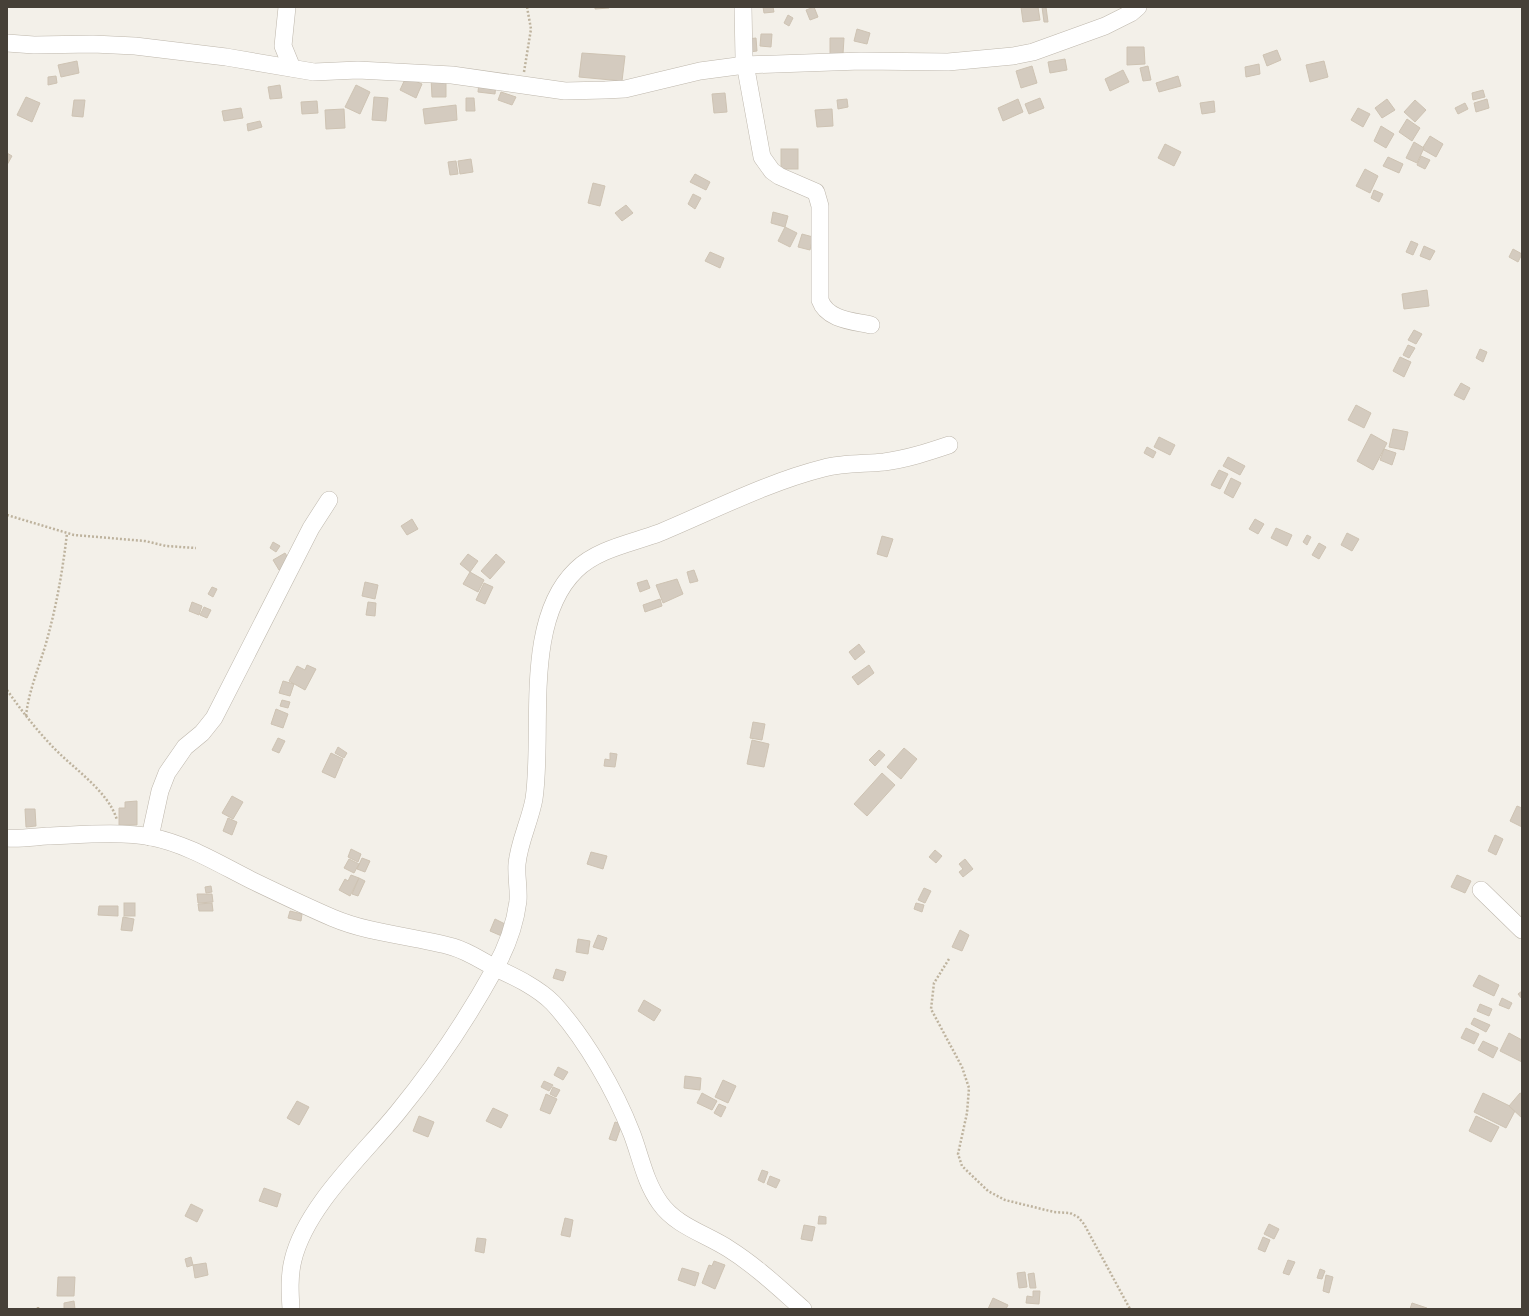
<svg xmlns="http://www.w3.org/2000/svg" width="1529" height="1316" viewBox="0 0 1529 1316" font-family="Arial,sans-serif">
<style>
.building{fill:#d4cbbf;stroke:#cec3b3}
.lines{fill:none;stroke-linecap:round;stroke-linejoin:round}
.street-casing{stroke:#beb7ac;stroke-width:18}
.path{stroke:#beb39e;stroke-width:2.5;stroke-dasharray:2 2;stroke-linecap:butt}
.street{stroke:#fff;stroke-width:17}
</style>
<rect width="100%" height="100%" fill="#f3f0e9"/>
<!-- building -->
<g class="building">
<path d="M595,7H609V8L595,9Z"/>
<path d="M763,7H773L774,12L764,13Z"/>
<path d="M814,7L818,17L810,20L806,10Z"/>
<path d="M1021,7H1038L1040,20L1023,22Z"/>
<path d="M1042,7H1046L1048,22H1044Z"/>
<path d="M788,15L793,18L789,26L784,23Z"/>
<path d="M857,29L870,33L867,44L854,41Z"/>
<path d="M761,34H772L771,47L760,46Z"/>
<path d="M756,38L757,51L749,52L747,39Z"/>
<path d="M830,38H844L843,54H830Z"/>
<path d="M1127,47H1144L1145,64L1127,65Z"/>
<path d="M1277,50L1281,60L1267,66L1263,55Z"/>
<path d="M582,53L625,56L622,81L579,77Z"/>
<path d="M1065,59L1067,70L1050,73L1048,62Z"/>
<path d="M77,61L79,73L61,77L58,65Z"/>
<path d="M1324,61L1328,77L1310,82L1306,65Z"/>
<path d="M1259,64L1260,74L1246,77L1245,67Z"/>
<path d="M1032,66L1037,83L1021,88L1016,71Z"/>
<path d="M1148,66L1151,80L1143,81L1140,68Z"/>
<path d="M1123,70L1129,82L1110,91L1105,79Z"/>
<path d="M56,76L57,83L48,85V77Z"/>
<path d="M1178,76L1181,86L1159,92L1156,83Z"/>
<path d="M406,77L422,84L416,98L400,90Z"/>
<path d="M446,77V97H432L431,78Z"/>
<path d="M479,82L496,83L495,94L478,92Z"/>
<path d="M280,85L282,98L270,99L268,87Z"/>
<path d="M356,85L370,92L360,114L345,107Z"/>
<path d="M1483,90L1485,97L1473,100L1472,93Z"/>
<path d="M501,92L516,97L512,105L498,100Z"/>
<path d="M725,93L727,112L714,113L712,94Z"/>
<path d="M26,97L40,103L32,122L17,115Z"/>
<path d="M374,97L388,98L386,121L372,120Z"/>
<path d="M466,98H474L475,111H466Z"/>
<path d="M1040,98L1044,108L1029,114L1025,104Z"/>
<path d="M847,99L848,107L838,109L837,100Z"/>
<path d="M1018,99L1023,112L1003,121L998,108Z"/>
<path d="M1387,99L1395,110L1382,118L1375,108Z"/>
<path d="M1487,99L1489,108L1476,112L1474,103Z"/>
<path d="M74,100H85L83,117L72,116Z"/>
<path d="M1415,100L1426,110L1415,122L1404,112Z"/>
<path d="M317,101L318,113L302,114L301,102Z"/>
<path d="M1214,101L1215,112L1202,114L1200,103Z"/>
<path d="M1465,103L1468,109L1458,114L1455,108Z"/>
<path d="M456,105L457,120L425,124L423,109Z"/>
<path d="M241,108L243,118L224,121L222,111Z"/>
<path d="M1358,108L1370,114L1363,127L1351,120Z"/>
<path d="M344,109L345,128L326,129L325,110Z"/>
<path d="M832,109L833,126L817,127L815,110Z"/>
<path d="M1407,119L1420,128L1412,141L1399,132Z"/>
<path d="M260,121L262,127L248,131L247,124Z"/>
<path d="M1381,126L1394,134L1386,148L1374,141Z"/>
<path d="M1430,136L1443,144L1436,157L1422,149Z"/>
<path d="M1414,142L1424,148L1417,163L1406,158Z"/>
<path d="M1165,144L1181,152L1174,166L1158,158Z"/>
<rect x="781" y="149" width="17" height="20"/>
<path d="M7,153L12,156L7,165Z"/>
<path d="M1421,156L1430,160L1425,169L1417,165Z"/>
<path d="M1388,157L1403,164L1399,173L1383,166Z"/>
<path d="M471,159L473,172L460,174L458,161Z"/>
<path d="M456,161L458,174L450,175L448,162Z"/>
<path d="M1365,169L1378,176L1370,193L1356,186Z"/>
<path d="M695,174L710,182L706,190L690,182Z"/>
<path d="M593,183L605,186L600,206L588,203Z"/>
<path d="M1374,190L1383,194L1379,202L1371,198Z"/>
<path d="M693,194L701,198L695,209L688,204Z"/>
<path d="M626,205L633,213L622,221L615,213Z"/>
<path d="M773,212L788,216L785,227L771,223Z"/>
<path d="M785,227L797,233L790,247L778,241Z"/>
<path d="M802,234L813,237L810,250L798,247Z"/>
<path d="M1411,241L1418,244L1413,255L1406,252Z"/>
<path d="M1424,246L1435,251L1430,260L1420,256Z"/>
<path d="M1513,249L1522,254L1518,262L1509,257Z"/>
<path d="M710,252L724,258L720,268L705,261Z"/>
<path d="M1427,290L1429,306L1404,309L1402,294Z"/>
<path d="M1414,330L1422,334L1416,344L1408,340Z"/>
<path d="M1408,345L1415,348L1409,358L1403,355Z"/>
<path d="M1480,349L1487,352L1483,362L1476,358Z"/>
<path d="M1400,357L1411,362L1404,377L1393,371Z"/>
<path d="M1461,383L1470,388L1464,400L1454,395Z"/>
<path d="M1356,405L1371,413L1364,428L1348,420Z"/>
<path d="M1393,429L1408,432L1404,450L1389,447Z"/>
<path d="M1371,434L1387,443L1373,470L1357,461Z"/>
<path d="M1159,437L1175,445L1170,455L1154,447Z"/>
<path d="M1147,447L1156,452L1153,458L1144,453Z"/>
<path d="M1384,449L1396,453L1392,465L1380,460Z"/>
<path d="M1228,457L1245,466L1240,475L1223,466Z"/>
<path d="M1219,470L1228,474L1220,489L1211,485Z"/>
<path d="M1231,478L1241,483L1233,498L1224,493Z"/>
<path d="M412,519L418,529L407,535L401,526Z"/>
<path d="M1255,519L1264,524L1258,534L1249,529Z"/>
<path d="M1276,528L1292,535L1287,546L1271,538Z"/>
<path d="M1347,533L1359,539L1352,551L1341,545Z"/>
<path d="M1307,535L1311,537L1307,545L1303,542Z"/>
<path d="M882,536L893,539L887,557L877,554Z"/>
<path d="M273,542L280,546L276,552L270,548Z"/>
<path d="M1319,543L1326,547L1319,559L1312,555Z"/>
<path d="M285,553L291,562L279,570L273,560Z"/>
<path d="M468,554L478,561L470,572L460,564Z"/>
<path d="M496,554L505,562L490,579L481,571Z"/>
<path d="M694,570L698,581L690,583L687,572Z"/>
<path d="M470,572L484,580L478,592L463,584Z"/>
<path d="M677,579L683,594L663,603L656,585Z"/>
<path d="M647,580L650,588L640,592L637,583Z"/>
<path d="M365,582L378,585L375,599L362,596Z"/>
<path d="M484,583L493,587L485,604L476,600Z"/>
<path d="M212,587L217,589L213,597L208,594Z"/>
<path d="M660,599L662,606L645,612L643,605Z"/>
<path d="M192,602L202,606L199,615L189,611Z"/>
<path d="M368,602L376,603L375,616L366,615Z"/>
<path d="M204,607L211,610L207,618L200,615Z"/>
<path d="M859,644L865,652L855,660L849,652Z"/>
<path d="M307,665L316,669L305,690L289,681L297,666L305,670Z"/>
<path d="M869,665L874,673L858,685L852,677Z"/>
<path d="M283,681L294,684L290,696L279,693Z"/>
<path d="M282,700L290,702L288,708L280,706Z"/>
<path d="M276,709L288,714L283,728L271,724Z"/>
<path d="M753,722L765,724L762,740L750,738Z"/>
<path d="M278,738L285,741L279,753L272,750Z"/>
<path d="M752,740L769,744L764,767L747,764Z"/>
<path d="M338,747L347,753L344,758L335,753Z"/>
<path d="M904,748L917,759L901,779L887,767Z"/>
<path d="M879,750L885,755L875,766L869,760Z"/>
<path d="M331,753L343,759L335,778L322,772Z"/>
<path d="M610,753L617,754L615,767L604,766L605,759L610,760Z"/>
<path d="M882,773L895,785L867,816L854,804Z"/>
<path d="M232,796L243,802L233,819L222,813Z"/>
<path d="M137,801V825H119V808H125V802Z"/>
<path d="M1517,806L1522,808V827L1510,821Z"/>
<path d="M25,809H35L36,826L26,827Z"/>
<path d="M228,818L237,822L232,835L223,831Z"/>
<path d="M1495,835L1503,839L1496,855L1488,851Z"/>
<path d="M351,849L361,854L358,862L348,857Z"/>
<path d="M935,850L942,856L936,863L929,857Z"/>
<path d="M591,852L607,856L603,869L587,864Z"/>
<path d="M362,858L370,861L365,872L357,869Z"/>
<path d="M349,859L359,864L354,873L344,868Z"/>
<path d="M965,859L973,869L963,877L959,872L963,869L959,864Z"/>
<path d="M351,875L359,878L350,896L339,890L345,879L348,881Z"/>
<path d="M1457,875L1471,881L1465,893L1451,887Z"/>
<path d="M359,878L365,881L358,896L352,894Z"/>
<path d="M211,886L212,892L206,893L205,887Z"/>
<path d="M924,888L931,891L925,903L918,900Z"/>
<path d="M197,894H212L213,902L198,903Z"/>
<rect x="124" y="903" width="11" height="13"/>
<path d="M212,903L213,911H199L198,904Z"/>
<path d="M916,903L924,905L922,912L914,909Z"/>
<path d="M99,906H118V916L98,915Z"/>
<path d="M290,911L302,914L301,921L288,918Z"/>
<path d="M123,917L134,919L132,931L121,930Z"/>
<path d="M495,919L509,926L504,937L490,931Z"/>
<path d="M960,930L969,935L962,951L952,947Z"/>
<path d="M598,935L607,938L603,950L593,947Z"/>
<path d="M578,939L590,941L588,954L576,952Z"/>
<path d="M556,969L566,972L563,981L553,978Z"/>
<path d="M1479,975L1499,985L1494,996L1473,986Z"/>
<path d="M1522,991V999L1518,994Z"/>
<path d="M1502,998L1512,1003L1509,1009L1499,1005Z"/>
<path d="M644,1000L661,1010L654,1021L638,1011Z"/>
<path d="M1480,1004L1492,1009L1489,1016L1477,1011Z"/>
<path d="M1474,1018L1490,1025L1486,1032L1471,1024Z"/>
<path d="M1466,1028L1479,1034L1474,1044L1461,1038Z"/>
<path d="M1509,1033L1522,1040V1062L1500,1051Z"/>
<path d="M1483,1041L1498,1048L1493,1058L1478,1050Z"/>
<path d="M558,1067L568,1072L563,1080L554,1075Z"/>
<path d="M685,1076L701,1078L700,1090L684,1088Z"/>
<path d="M723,1080L736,1086L728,1103L715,1097Z"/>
<path d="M544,1081L553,1085L549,1091L541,1087Z"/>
<path d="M553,1087L560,1090L556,1097L550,1094Z"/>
<path d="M702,1093L717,1101L712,1110L697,1103Z"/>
<path d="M1483,1093L1516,1109L1506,1128L1474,1112Z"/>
<path d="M1520,1093L1522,1094V1118L1509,1106Z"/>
<path d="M546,1094L557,1099L550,1114L540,1110Z"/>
<path d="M297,1101L309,1107L299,1125L287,1118Z"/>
<path d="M719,1104L726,1107L721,1117L714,1113Z"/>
<path d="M493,1108L508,1115L501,1128L486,1121Z"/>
<path d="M419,1116L434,1122L428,1137L413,1131Z"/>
<path d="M1476,1116L1499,1127L1491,1142L1469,1131Z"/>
<path d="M615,1122L622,1124L616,1141L609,1139Z"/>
<path d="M762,1170L768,1172L764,1183L758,1180Z"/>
<path d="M770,1176L780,1180L776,1188L767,1184Z"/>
<path d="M264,1188L281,1194L277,1207L259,1201Z"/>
<path d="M191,1204L203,1210L197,1222L185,1216Z"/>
<path d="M819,1216L826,1217V1224H818Z"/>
<path d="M565,1218L573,1220L570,1237L561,1235Z"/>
<path d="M1269,1224L1279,1229L1274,1239L1264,1234Z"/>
<path d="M804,1225L815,1227L812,1241L801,1239Z"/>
<path d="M1263,1237L1270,1240L1265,1252L1258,1249Z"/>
<path d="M477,1238L486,1239L484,1253L475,1251Z"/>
<path d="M191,1257L193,1265L187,1267L185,1259Z"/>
<path d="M1288,1260L1295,1262L1289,1275L1283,1273Z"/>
<path d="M714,1261L725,1265L715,1289L702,1283L709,1265L712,1266Z"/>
<path d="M206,1263L208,1275L195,1278L193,1265Z"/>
<path d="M682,1268L699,1273L695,1286L678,1280Z"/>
<path d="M1320,1269L1325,1271L1322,1279L1317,1278Z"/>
<path d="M1025,1272L1027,1287L1019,1288L1017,1273Z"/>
<path d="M1034,1273L1036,1288H1030L1028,1274Z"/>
<path d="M1326,1275L1333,1277L1329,1293L1323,1291Z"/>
<path d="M58,1277H75L74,1296H57Z"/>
<path d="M1033,1291H1040L1039,1304L1026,1303L1027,1296L1033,1297Z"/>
<path d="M993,1298L1008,1305L1006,1309H988Z"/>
<path d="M74,1301L75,1309H64V1303Z"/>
<path d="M1412,1303L1427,1308L1426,1309H1410Z"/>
</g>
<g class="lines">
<!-- street casing -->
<g class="street-casing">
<g id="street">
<path d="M287,7L283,46L292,68"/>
<path d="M743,7L744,58L762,157L772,171L779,176L816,192L820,206V300C827,320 853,321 871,325"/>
<path d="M7,43L34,45L93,44L135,46L226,57L314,72L358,70L452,75L565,91L605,90L625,89L700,71L745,65L861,61L948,62L1013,56L1033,52L1105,26L1131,13L1138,7"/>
<path d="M150,837L160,791L167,773L185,747L202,733L214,718L311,528L329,500"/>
<path d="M7,838C20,839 33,837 47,836C77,835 122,831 151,837C187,844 219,864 251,880C278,893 305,906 333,918C371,934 414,936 453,947C470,952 483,962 498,969C517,978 538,988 553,1003C585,1038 615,1090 632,1134C641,1158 645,1182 660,1203C676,1226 706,1234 729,1249C756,1266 779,1288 803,1309"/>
<path d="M1481,890L1522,930"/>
<path d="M291,1309C290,1293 289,1276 293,1260C306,1206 364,1154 398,1112C434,1068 467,1019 494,970C506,949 515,925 518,901C519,889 516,876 517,864C519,842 530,821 534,799C544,732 522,622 576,570C597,549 632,543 659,533C712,511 768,482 824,468C843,463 865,464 884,462C907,459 928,452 949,445"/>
</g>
</g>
<!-- path -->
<g class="path">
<path d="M524,72L531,29L527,7"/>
<path d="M7,515L74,535L145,541L166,546L196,548"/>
<path d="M7,690C21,710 35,728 51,745C72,768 108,790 117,820"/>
<path d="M26,716C29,688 41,663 48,636C57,603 63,568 67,533"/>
<path d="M949,959L934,983L931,1009L962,1067L969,1088L967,1113L958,1154L962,1166L988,1191L1005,1200L1054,1212L1070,1213L1078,1217L1084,1224L1130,1309"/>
<path d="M38,1309V1307"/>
</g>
<!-- street -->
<use href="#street" class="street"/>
</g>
<!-- border -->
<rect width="1529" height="1316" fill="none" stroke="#464038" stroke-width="16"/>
</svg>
